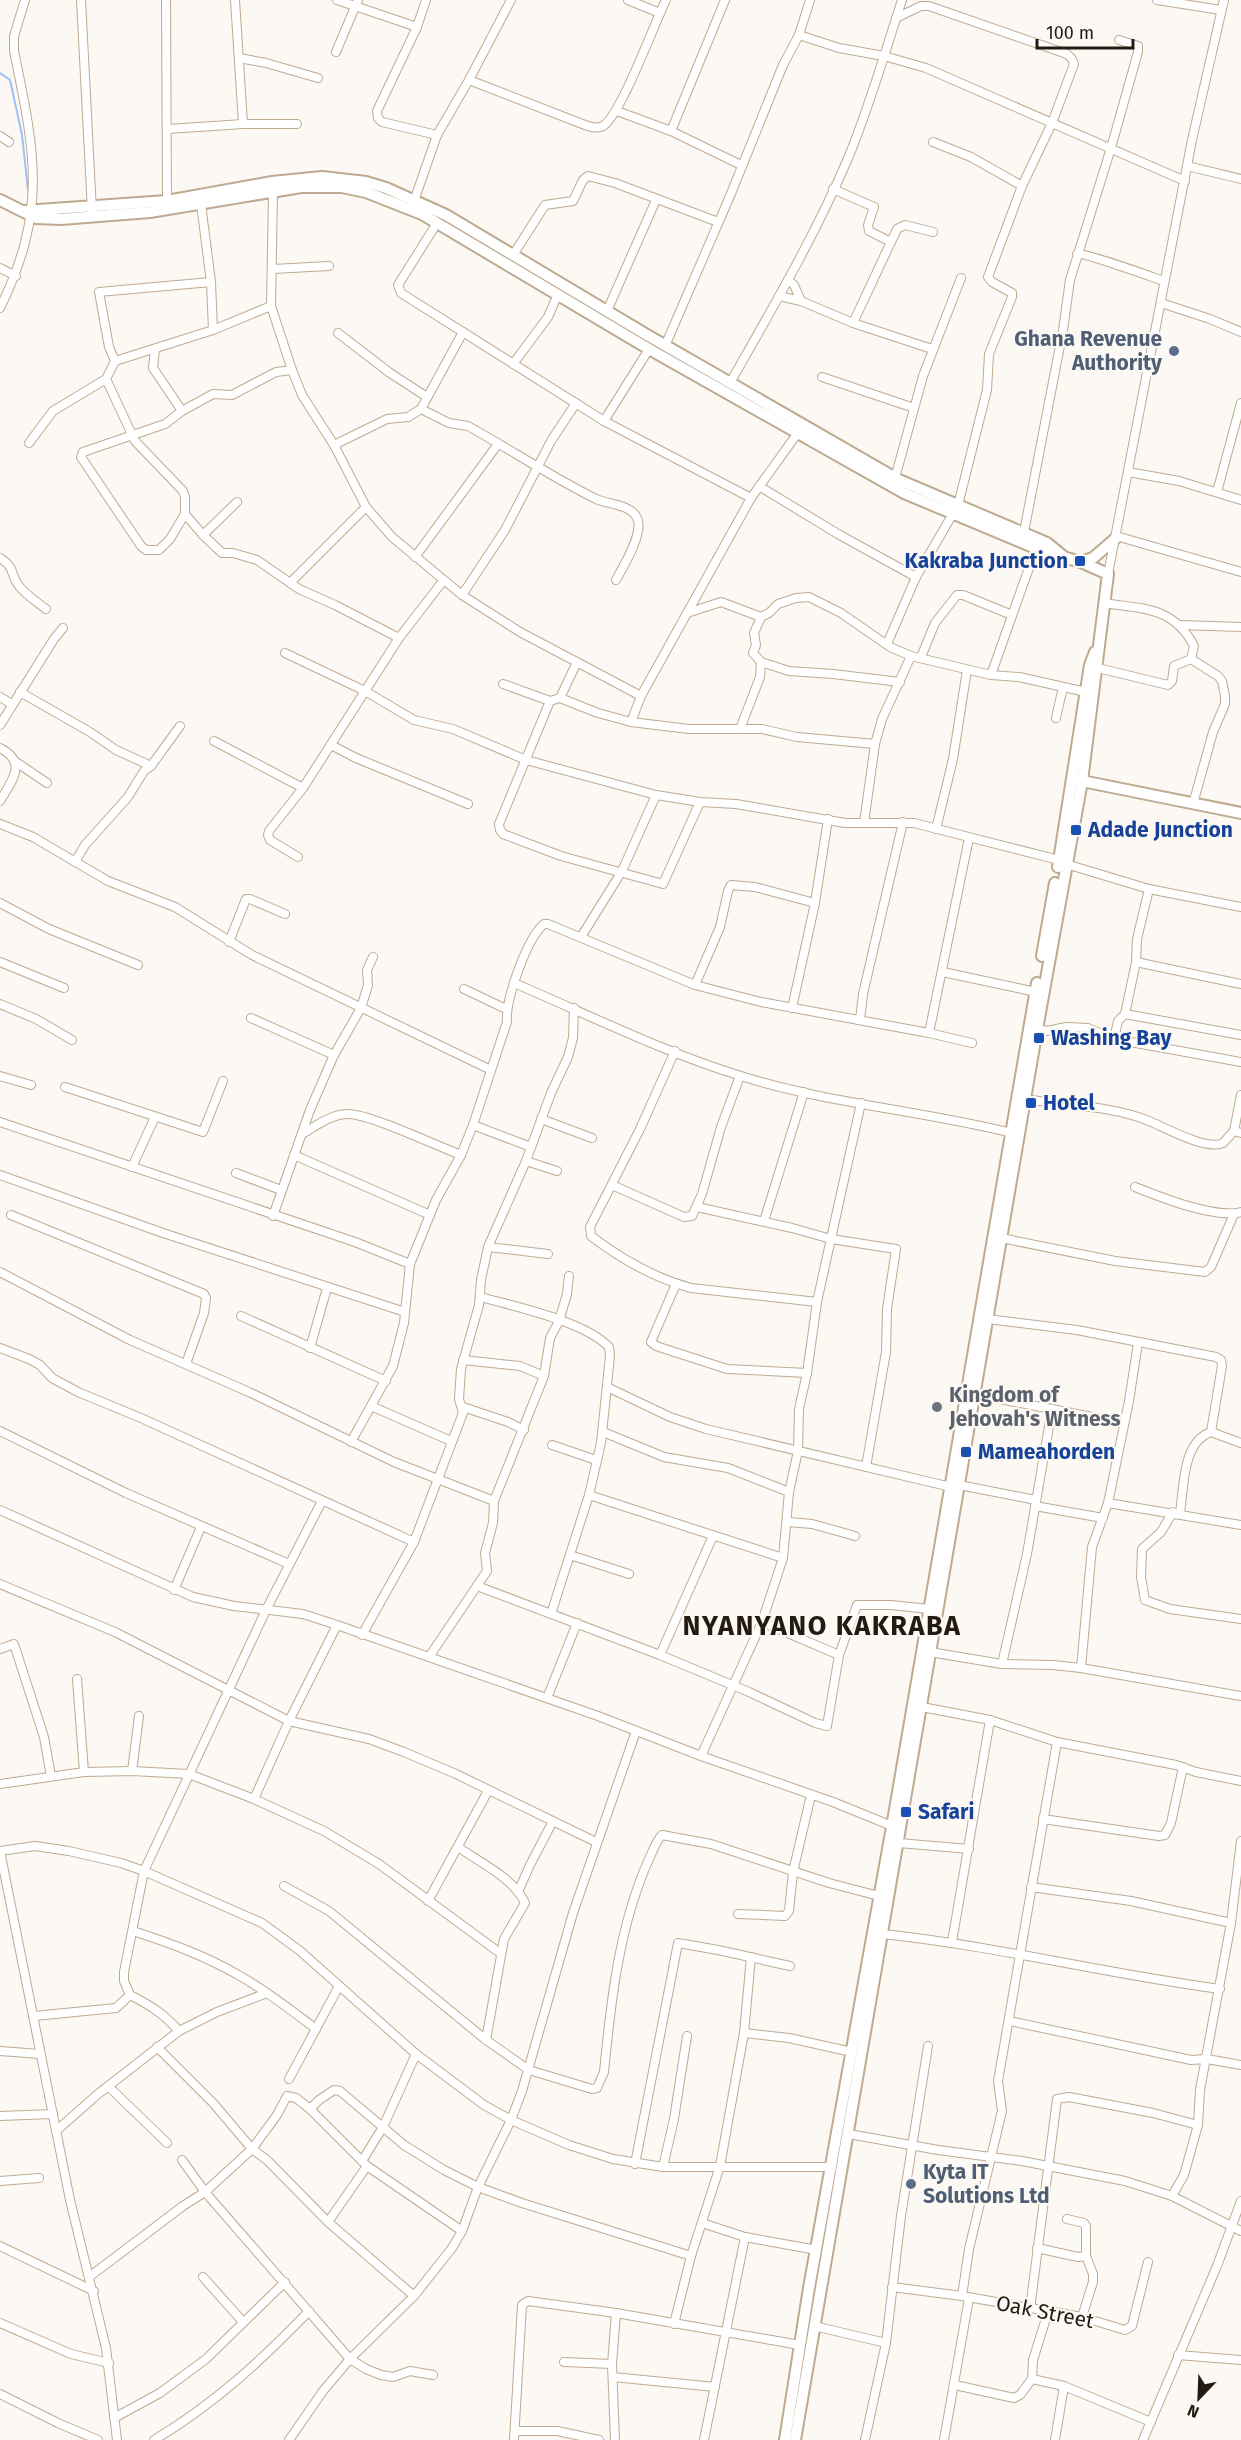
<svg xmlns="http://www.w3.org/2000/svg" width="1241" height="2440" viewBox="0 0 1241 2440" font-family="'Fira Sans',sans-serif">
<style>
.lines{fill:none;stroke-linecap:round;stroke-linejoin:round}
.stream{stroke:#9cc2f8;stroke-width:2}
.street-casing{stroke:#bfaa91;stroke-width:10}
.secondary-casing{stroke:#bfaa91;stroke-width:14}
.street{stroke:#fff;stroke-width:8}
.secondary{stroke:#fff;stroke-width:10}
.service-dot{fill:#5c6f8a;stroke:#fcf8f3;stroke-width:2}
.transit-dot{fill:#1a4fb4;stroke:#fcf8f3;stroke-width:2}
.worship-dot{fill:#6b7280;stroke:#fcf8f3;stroke-width:2}
.labels{text-anchor:middle;stroke-width:4.5;stroke-linejoin:round;paint-order:stroke}
.service-label{font-size:21px;font-weight:bold;fill:#4e5e75;stroke:#fcf8f3;text-anchor:end}
.transit-label{font-size:21px;font-weight:bold;fill:#164399;stroke:#fcf8f3;text-anchor:start}
.worship-label{font-size:21px;font-weight:bold;fill:#5b616d;stroke:#fcf8f3;text-anchor:start}
.street-label{font-size:21px;fill:#231b12;stroke:#fcf8f3}
.district-label{font-size:27px;font-weight:bold;letter-spacing:1.5px;fill:#231b12;stroke:#fcf8f3}
</style>
<rect width="100%" height="100%" fill="#fcf8f3"/>
<g class="lines">
<!-- stream -->
<path class="stream" d="M0,73L10,80L22,135L28,190"/>
<!-- street casing -->
<g class="street-casing">
<g id="street">
<path d="M81,0L92,211"/>
<path d="M166,0L167,201"/>
<path d="M235,0L243,124"/>
<path d="M337,0L417,27"/>
<path d="M426,0L417,27L377,111L378,118L382,122L437,135"/>
<path d="M628,0L660,13"/>
<path d="M1157,0L1221,10"/>
<path d="M799,35L839,48L884,56L926,68L1185,181"/>
<path d="M336,52L358,0"/>
<path d="M239,58L266,63L318,78"/>
<path d="M469,80L585,125C590,127 597,129 603,126C621,115 654,24 666,0"/>
<path d="M617,111L671,131L741,165"/>
<path d="M168,129L243,124H297"/>
<path d="M671,131L725,0"/>
<path d="M0,136L9,142"/>
<path d="M933,142L971,157L1022,186"/>
<path d="M1187,166L1241,179"/>
<path d="M833,189L874,207L868,225L869,231L891,242"/>
<path d="M273,192L271,306L292,370L302,395L334,445L366,507L392,537L462,595L520,632L641,696"/>
<path d="M201,204L211,282L213,330"/>
<path d="M413,204L437,135L469,80L511,0"/>
<path d="M437,223L398,285L401,293L604,421L751,498"/>
<path d="M1077,254C1083,252 1152,277 1164,281"/>
<path d="M513,255L545,205L573,201L583,180L588,176L615,183L718,222"/>
<path d="M0,268L16,276"/>
<path d="M273,269L329,266"/>
<path d="M788,280L794,285L801,301"/>
<path d="M211,282L99,292L109,347L115,361L213,330L271,306"/>
<path d="M779,296L801,301L853,323L932,349"/>
<path d="M1161,303L1210,319L1241,332"/>
<path d="M0,308C48,210 35,153 14,51V36L25,0"/>
<path d="M607,311L656,200"/>
<path d="M853,323L897,229L905,225L933,232"/>
<path d="M338,333L390,373L427,397"/>
<path d="M665,346L730,196L783,65L799,35L810,0"/>
<path d="M155,349L153,368L182,411"/>
<path d="M513,364L548,317L558,294"/>
<path d="M822,377L914,408"/>
<path d="M106,379L135,441L183,491L185,497V514L203,535"/>
<path d="M730,383C772,309 816,234 849,156C870,105 885,52 902,0"/>
<path d="M421,409L463,332"/>
<path d="M604,421L649,349"/>
<path d="M29,443L53,411L106,379L115,361"/>
<path d="M334,445L387,419L408,417L421,409L449,423L468,426C511,450 552,477 596,499C609,505 634,504 638,521C642,536 623,567 616,580"/>
<path d="M1128,472L1179,481L1241,500"/>
<path d="M895,478L923,376L961,278"/>
<path d="M759,486L838,534L916,577"/>
<path d="M1217,492L1241,403"/>
<path d="M237,502L203,535L222,553H233L257,560L299,589L335,605L399,638"/>
<path d="M185,514L170,539L159,550H146L141,546L81,457L83,452L165,424L182,411L213,394L232,395L276,372L292,370"/>
<path d="M1024,532L1063,330L1070,280L1111,148L1138,52V46L1119,40"/>
<path d="M1116,536L1241,572"/>
<path d="M415,557L498,444"/>
<path d="M0,558C17,569 9,574 19,586C26,595 37,602 46,609"/>
<path d="M1108,574L1192,140L1224,0"/>
<path d="M290,583L366,507"/>
<path d="M462,595L505,530L551,441L576,403"/>
<path d="M687,613L721,602L761,617L769,613L778,604L796,598L809,597L841,613L890,647L911,656L991,675L1019,677L1086,692"/>
<path d="M1181,625L1241,627"/>
<path d="M887,644L916,577L958,505L987,390L989,354L1012,297V293L992,282L988,277L1022,186L1052,123L1074,64L1072,59L1067,54L929,6H921L896,18"/>
<path d="M285,653L365,691L414,720L453,729L526,760L656,795L700,802L736,804L845,823H914L1059,860"/>
<path d="M921,657L935,623L957,595H963L1012,615"/>
<path d="M1191,659L1218,676L1222,681L1225,696V704L1213,732L1193,804"/>
<path d="M761,662L753,653L756,645L754,633L761,617"/>
<path d="M1098,668L1168,685L1172,681L1174,666L1191,659L1194,646C1173,606 1142,609 1104,603"/>
<path d="M991,675L1036,548"/>
<path d="M503,684L550,701"/>
<path d="M20,692L90,732L116,750L151,766"/>
<path d="M0,697L12,704"/>
<path d="M560,698L577,662"/>
<path d="M1056,718L1063,687"/>
<path d="M631,722L641,696L751,498L797,434"/>
<path d="M0,725L54,639L63,628"/>
<path d="M740,729L760,677L761,662L789,671L833,674L900,682"/>
<path d="M214,741L303,788"/>
<path d="M331,745L356,758L468,804"/>
<path d="M0,748C28,762 12,781 0,801"/>
<path d="M16,762L47,783"/>
<path d="M700,802L663,884L561,856L503,834L500,830L499,824L550,701L560,698L598,713L631,722L689,729H762L797,737L875,744"/>
<path d="M864,823L875,744L882,719L911,656"/>
<path d="M0,824L33,837L108,881L175,907L252,955L491,1070"/>
<path d="M936,829L953,759L967,670"/>
<path d="M298,857L270,840L268,835L269,831L303,788L399,638L443,581"/>
<path d="M75,862L85,845L128,797L144,771L151,766L180,726"/>
<path d="M1066,864L1149,889L1241,907"/>
<path d="M0,903L49,929L138,965"/>
<path d="M581,937L622,871L656,795"/>
<path d="M229,942L246,899H250L285,914"/>
<path d="M0,962L64,988"/>
<path d="M1136,962L1241,984"/>
<path d="M943,972L1036,992"/>
<path d="M514,983C589,1015 663,1052 741,1076C829,1104 926,1111 1016,1134"/>
<path d="M695,985L720,927L728,891L731,885L755,887L815,903"/>
<path d="M464,989L506,1009"/>
<path d="M0,1004L36,1019L72,1040"/>
<path d="M792,1008L815,903L828,819"/>
<path d="M1125,1014L1241,1035"/>
<path d="M251,1018L334,1055"/>
<path d="M860,1020L863,994L903,822"/>
<path d="M1037,1029L1047,1031L1066,1027L1088,1028L1114,1039L1241,1062"/>
<path d="M929,1033L969,838"/>
<path d="M1114,1039L1118,1021L1125,1014L1136,962L1137,939L1149,889"/>
<path d="M675,1051L640,1129L590,1227L591,1236C621,1259 654,1278 691,1288L817,1302"/>
<path d="M0,1076L31,1085"/>
<path d="M65,1087L203,1132L223,1081"/>
<path d="M1025,1099C1064,1105 1113,1106 1149,1121C1166,1128 1207,1151 1223,1143L1234,1131L1241,1133"/>
<path d="M541,1119L592,1138"/>
<path d="M0,1122L355,1242L410,1264"/>
<path d="M473,1125L531,1147"/>
<path d="M1234,1131L1241,1095"/>
<path d="M302,1134C316,1126 331,1114 348,1114C370,1114 437,1146 461,1155"/>
<path d="M294,1155L430,1215"/>
<path d="M526,1161L557,1171"/>
<path d="M132,1167L155,1117"/>
<path d="M236,1173L281,1190"/>
<path d="M0,1175L163,1233L405,1312"/>
<path d="M612,1185L684,1217L692,1216L702,1194L721,1127L740,1076"/>
<path d="M1135,1187C1160,1197 1215,1219 1241,1212"/>
<path d="M697,1207L792,1228L831,1239L896,1249L887,1309L886,1352L866,1467"/>
<path d="M11,1215L204,1294L206,1298L204,1313L186,1364"/>
<path d="M273,1216L310,1110L334,1055L361,1008L368,985L367,970L373,957"/>
<path d="M764,1221L804,1092"/>
<path d="M1001,1238L1115,1261L1205,1272L1211,1267L1234,1214"/>
<path d="M488,1247L548,1254"/>
<path d="M0,1272L130,1340L249,1392L394,1462L494,1501"/>
<path d="M676,1284L651,1342L656,1346L727,1369L807,1373"/>
<path d="M481,1297C516,1307 584,1321 609,1347L610,1356L601,1443L589,1495L551,1614"/>
<path d="M241,1316L386,1381"/>
<path d="M987,1319L1077,1330L1216,1357L1221,1360L1222,1366L1211,1432L1241,1443"/>
<path d="M0,1348L29,1359L40,1365L52,1378L78,1392L141,1418L414,1542"/>
<path d="M310,1348L327,1288"/>
<path d="M463,1360L520,1366L544,1376"/>
<path d="M607,1387L670,1417L706,1429L951,1487"/>
<path d="M974,1394L1123,1423"/>
<path d="M371,1406L451,1441"/>
<path d="M463,1407L508,1422L524,1430"/>
<path d="M0,1431L126,1493L289,1564"/>
<path d="M603,1432L664,1457L728,1468L789,1492"/>
<path d="M351,1442L393,1366L404,1323L410,1264L436,1200L461,1155L473,1125L507,1022C505,1000 527,938 544,924H548L695,985L761,1002L929,1033L972,1043"/>
<path d="M552,1445L596,1460"/>
<path d="M959,1485L1036,1500"/>
<path d="M589,1495L783,1558"/>
<path d="M1108,1503L1241,1525"/>
<path d="M1035,1506L1103,1518"/>
<path d="M0,1510L193,1597L234,1606L303,1614L337,1625L598,1716L701,1756L833,1802L897,1828"/>
<path d="M1173,1512L1161,1532L1142,1549L1141,1577L1145,1600L1170,1609L1241,1619"/>
<path d="M1180,1513C1184,1487 1182,1442 1211,1432"/>
<path d="M788,1522L812,1524L855,1536"/>
<path d="M570,1555L629,1574"/>
<path d="M0,1584L115,1632L289,1721L369,1739L404,1752L456,1774L596,1842"/>
<path d="M477,1586L660,1655L749,1692L815,1723L827,1726L839,1655L857,1605H891L929,1609"/>
<path d="M174,1590L201,1527"/>
<path d="M762,1622L839,1655"/>
<path d="M362,1635L414,1542L463,1413L459,1399L461,1369L479,1305L481,1280L488,1247L526,1161L551,1093L568,1057L573,1038L574,1008"/>
<path d="M0,1649L14,1644L44,1737L51,1776"/>
<path d="M930,1652L1002,1664L1053,1665L1081,1668L1241,1696"/>
<path d="M660,1655L713,1536"/>
<path d="M429,1657L487,1571L485,1553L493,1523L494,1501L544,1376L550,1338L559,1321L567,1294L569,1276"/>
<path d="M1002,1664L1027,1554L1052,1409"/>
<path d="M1081,1668L1092,1547L1108,1503L1129,1401L1138,1343"/>
<path d="M77,1679L84,1772"/>
<path d="M547,1698L577,1623"/>
<path d="M922,1707L990,1720L1057,1742L1176,1765L1196,1772L1241,1781"/>
<path d="M701,1756L762,1622L783,1558L789,1492L798,1451L799,1409L807,1373L817,1302L861,1103"/>
<path d="M132,1771L139,1716"/>
<path d="M0,1784L84,1772L132,1771L189,1774L254,1799L324,1831L379,1864L500,1953"/>
<path d="M254,1799L289,1721L337,1625"/>
<path d="M1043,1819L1159,1836L1165,1835L1171,1823L1183,1767"/>
<path d="M899,1843L969,1849"/>
<path d="M458,1847C479,1862 514,1878 525,1903L504,1939L486,2040"/>
<path d="M0,1851L35,1846L69,1851L121,1863L144,1871L262,1923L299,1950L416,2054L484,2105L511,2120L569,2145L613,2159L663,2167H832"/>
<path d="M0,1851L70,2200L106,2348L117,2440"/>
<path d="M284,1886L329,1911L486,2040L529,2070L592,2089L597,2088L604,2072C611,2000 619,1926 649,1859C653,1851 656,1841 662,1835L711,1844L829,1883L879,1896"/>
<path d="M1031,1887L1131,1901L1231,1923"/>
<path d="M518,1892L530,1865L552,1823"/>
<path d="M428,1901L488,1791"/>
<path d="M738,1914L785,1916L789,1911L793,1872L811,1795"/>
<path d="M133,1931C170,1943 206,1956 240,1976C267,1991 291,2010 316,2029"/>
<path d="M883,1934C996,1946 1107,1974 1220,1989"/>
<path d="M952,1942L990,1720"/>
<path d="M34,2016L116,2008L130,1995"/>
<path d="M1010,2021L1191,2060L1207,2059L1241,2065"/>
<path d="M179,2031C164,2014 150,2005 130,1995L124,1981V1972L144,1871L266,1610L322,1501"/>
<path d="M744,2033L789,2038L852,2052"/>
<path d="M157,2047L214,2104L252,2149L267,2160L328,2222L414,2296"/>
<path d="M0,2051L40,2054"/>
<path d="M289,2079L339,1986"/>
<path d="M109,2087L167,2143"/>
<path d="M310,2109L319,2100L334,2090L340,2091L404,2145L444,2170L478,2187L522,2203L691,2256"/>
<path d="M0,2116L53,2114"/>
<path d="M56,2131L98,2094L179,2031L217,2012L267,1993"/>
<path d="M849,2134L938,2150L1022,2161L1125,2181L1172,2196L1241,2231"/>
<path d="M182,2160L205,2192L350,2359L366,2369L381,2375L393,2377L410,2371L433,2375"/>
<path d="M362,2161L383,2127L416,2054"/>
<path d="M635,2164L678,1943L718,1950L790,1966"/>
<path d="M663,2167L674,2119L687,2036"/>
<path d="M0,2181L39,2178"/>
<path d="M1172,2196L1184,2175L1198,2125L1200,2090L1231,1923L1241,1841"/>
<path d="M1067,2219L1084,2223L1086,2226V2256L1093,2274V2282L1082,2317"/>
<path d="M328,2222L367,2166"/>
<path d="M702,2223L745,2237L817,2250"/>
<path d="M0,2246L94,2291"/>
<path d="M1037,2248L1078,2257L1086,2256"/>
<path d="M89,2277L183,2206L205,2192L252,2149L277,2115L287,2096L296,2098L310,2109L367,2166L462,2231"/>
<path d="M203,2277L243,2322"/>
<path d="M892,2287L962,2296L1082,2317L1125,2330L1132,2326L1148,2262"/>
<path d="M962,2296L969,2249L1002,2111L998,2081L1057,1742"/>
<path d="M1030,2309L1057,2099L1069,2097L1153,2113L1198,2125"/>
<path d="M0,2323L71,2354L109,2363"/>
<path d="M674,2324L691,2256L720,2166L744,2033L751,1957"/>
<path d="M814,2326L886,2343"/>
<path d="M1178,2355L1241,2360"/>
<path d="M564,2362L612,2364"/>
<path d="M613,2377L715,2387"/>
<path d="M1032,2379L1033,2360L1048,2312"/>
<path d="M955,2385L1014,2398L1020,2395L1032,2379L1064,2386L1151,2422"/>
<path d="M0,2394L58,2423L98,2440"/>
<path d="M114,2418L160,2393L206,2359L285,2282"/>
<path d="M515,2431H557L599,2440"/>
<path d="M154,2440C213,2405 261,2361 309,2311"/>
<path d="M289,2440L323,2391L350,2359L414,2296L452,2248L462,2231L478,2187L511,2120L522,2091L573,1913L636,1731"/>
<path d="M514,2440L522,2305L528,2301L616,2313L800,2345"/>
<path d="M615,2440L612,2364L616,2313"/>
<path d="M704,2440L745,2237"/>
<path d="M865,2440L886,2343L901,2216L928,2046"/>
<path d="M944,2440L969,2298"/>
<path d="M1055,2440L1064,2386"/>
<path d="M1143,2440L1217,2266L1241,2201"/>
</g>
</g>
<!-- secondary casing -->
<g class="secondary-casing">
<g id="secondary">
<path d="M0,200L36,218L61,219L150,212L301,187H342L366,192L422,214L649,349L904,493L1045,552L1081,562L1108,574L1082,781L1037,1029L795,2440"/>
<path d="M24,211L167,201L272,182L322,177L366,182L386,188L446,215L647,335L899,480L1047,543L1064,557"/>
<path d="M1081,562L1093,558L1115,539"/>
<path d="M1077,780L1241,813"/>
<path d="M1058,867L1090,665L1095,652"/>
<path d="M1042,956L1055,883"/>
<path d="M785,2440L809,2288L892,1827L1037,983"/>
</g>
</g>
<!-- street -->
<use href="#street" class="street"/>
<!-- secondary -->
<use href="#secondary" class="secondary"/>
</g>
<!-- markers -->
<g class="service-dot">
<circle cx="1174" cy="351" r="6"/>
<circle cx="911" cy="2184" r="6"/>
</g>
<g class="transit-dot">
<rect x="1074" y="555" width="12" height="12" rx="3"/>
<rect x="1070" y="824" width="12" height="12" rx="3"/>
<rect x="1033" y="1032" width="12" height="12" rx="3"/>
<rect x="1025" y="1097" width="12" height="12" rx="3"/>
<rect x="960" y="1446" width="12" height="12" rx="3"/>
<rect x="900" y="1806" width="12" height="12" rx="3"/>
</g>
<circle class="worship-dot" cx="937" cy="1407" r="6"/>
<g class="labels">
<!-- service labels -->
<g class="service-label">
<text x="1162" y="346">Ghana Revenue<tspan x="1162" dy="24">Authority</tspan></text>
<text x="923" y="2179" text-anchor="start">Kyta IT<tspan x="923" dy="24">Solutions Ltd</tspan></text>
</g>
<!-- transit labels -->
<g class="transit-label">
<text x="1068" y="568" text-anchor="end">Kakraba Junction</text>
<text x="1088" y="837">Adade Junction</text>
<text x="1051" y="1045">Washing Bay</text>
<text x="1043" y="1110">Hotel</text>
<text x="978" y="1459">Mameahorden</text>
<text x="918" y="1819">Safari</text>
</g>
<!-- worship labels -->
<g class="worship-label">
<text x="949" y="1402">Kingdom of<tspan x="949" dy="24">Jehovah's Witness</tspan></text>
</g>
<!-- street labels -->
<g class="street-label">
<text transform="translate(1045 2312) rotate(11)" y="7">Oak Street</text>
</g>
<!-- district labels -->
<g class="district-label">
<text x="822" y="1635">NYANYANO KAKRABA</text>
</g>
</g>
<!-- north arrow -->
<g transform="translate(1199 2398) rotate(203)" stroke="#fcf8f3" stroke-width="4.5" paint-order="stroke">
<path d="M0-4.5L10 22L0 15L-10 22Z" fill="#231b12"/>
<text y="-9" font-size="16" font-weight="bold" text-anchor="middle" fill="#231b12">N</text>
</g>
<!-- scale -->
<path d="M1037 39v9h96v-9" fill="none" stroke="#231b12" stroke-width="3"/>
<text x="1046" y="39" font-size="18" fill="#231b12" stroke="#fcf8f3" stroke-width="4.5" paint-order="stroke">100 m</text>
</svg>
